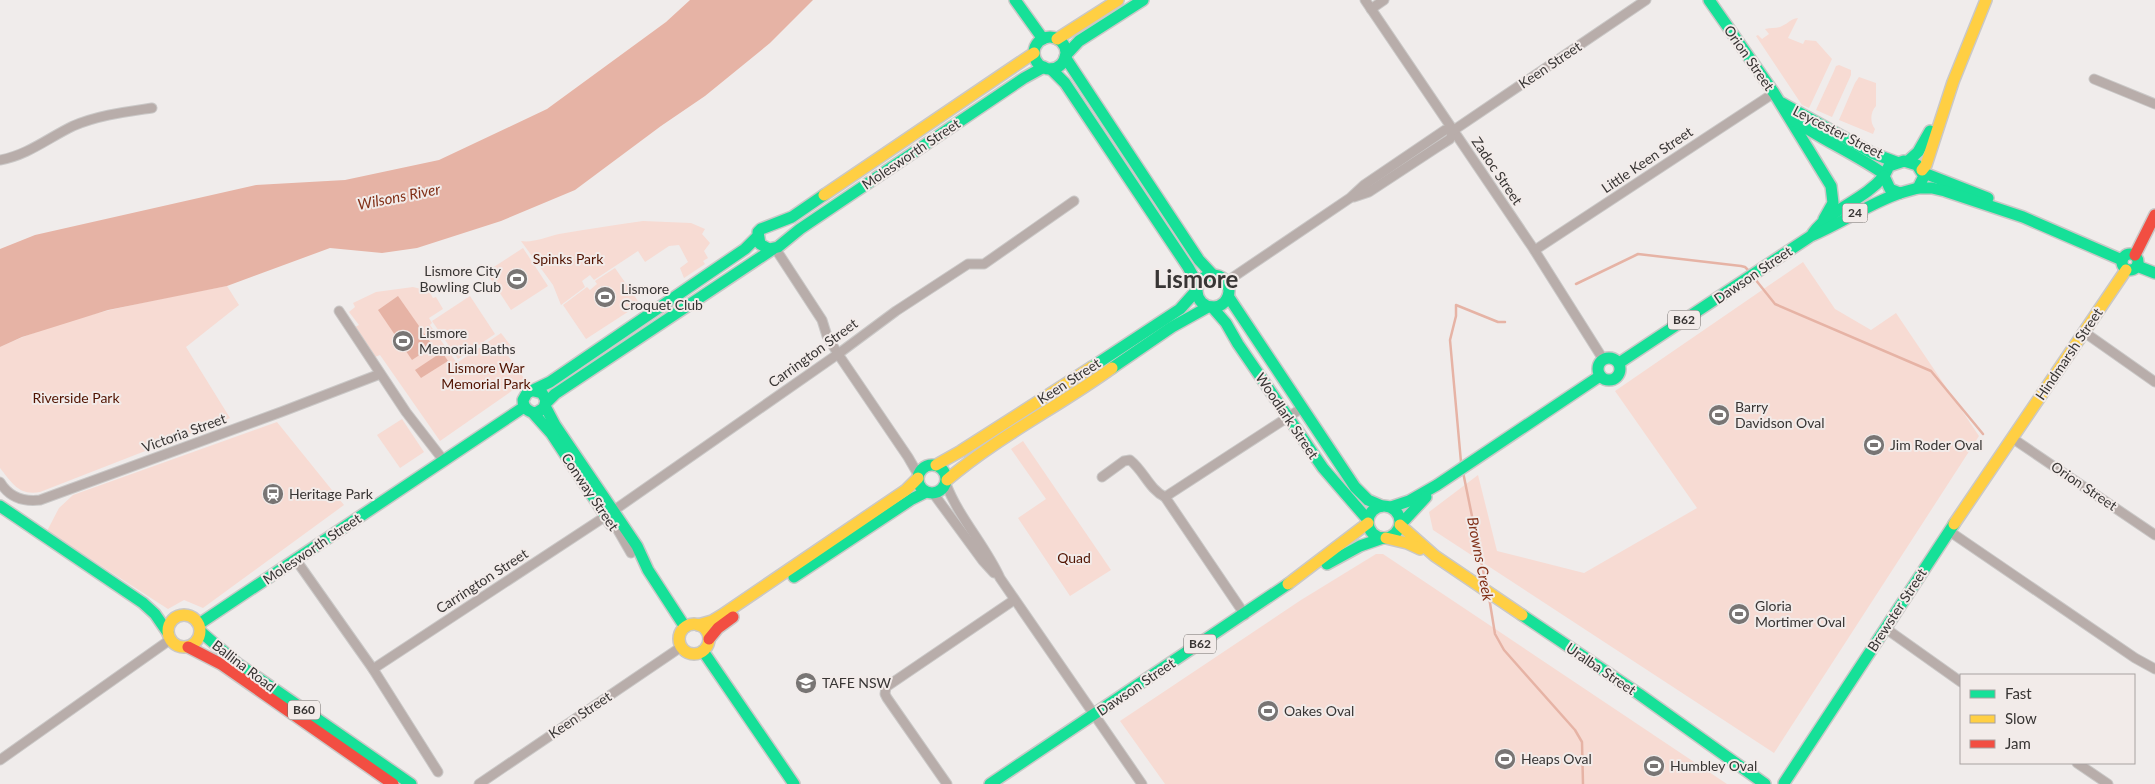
<svg xmlns="http://www.w3.org/2000/svg" width="2155" height="784" viewBox="0 0 2155 784" font-family="Lato,sans-serif">
<style>
.green{fill:#f7dbd3}
.water{fill:#e6b3a5}
.lines{fill:none;stroke-linecap:round;stroke-linejoin:round}
.stream{stroke:#e6b3a5;stroke-width:2.5}
.street-casing{stroke:#cac8c7;stroke-width:11}
.fast-casing{stroke:#cac8c7;stroke-width:14}
.slow-casing{stroke:#cac8c7;stroke-width:14}
.jam-casing{stroke:#cac8c7;stroke-width:14}
.street{stroke:#b8adaa;stroke-width:9}
.fast{stroke:#16e098;stroke-width:11}
.slow{stroke:#ffcf43;stroke-width:11}
.jam{stroke:#f24e42;stroke-width:11}
.labels{text-anchor:middle;stroke-width:4;stroke-linejoin:round;paint-order:stroke}
.shield{fill:#f2ebe9;stroke:#706c6a;stroke-width:1}
.shield-label{font-size:12px;font-weight:bold;fill:#383534}
.street-label{font-size:14px;fill:#383534;stroke:#f2ebe9}
.park-label{font-size:14px;fill:#511301;stroke:#f2ebe9}
.poi-label{font-size:14px;fill:#383534;stroke:#f2ebe9;text-anchor:start}
.water-label{font-size:15px;font-style:italic;fill:#812f16;stroke:#f2ebe9}
.town-label{font-size:24px;font-weight:bold;fill:#383534;stroke:#f2ebe9}
</style>
<rect width="100%" height="100%" fill="#f0eceb"/>
<!-- green -->
<g class="green">
<path d="M1798,18L1788,38L1803,44L1805,40L1816,41L1832,59L1809,108L1802,105L1756,36L1758,35L1762,39L1769,34L1765,29C1771,27 1777,29 1782,26C1789,23 1790,19 1798,18Z"/>
<path d="M1839,65L1851,70V75L1832,117L1816,110L1834,71L1836,66Z"/>
<path d="M1859,77L1876,83V106C1870,112 1870,123 1875,129L1873,134L1839,120L1855,83Z"/>
<path d="M643,221L691,223L705,229L702,234L710,243L704,251L708,258L703,261L705,264L684,278L680,268L688,262L679,245L669,246L645,262L638,251L594,280L590,275L582,281L585,287L561,305L553,285L521,241C533,243 546,237 559,234C587,229 615,225 643,221Z"/>
<path d="M523,248L548,286L511,310L486,272Z"/>
<path d="M1803,262L1835,309L1871,330L1896,313L1979,436L1774,753L1433,530L1429,512L1478,475L1497,551L1584,573L1697,508L1615,391Z"/>
<path d="M615,268L640,304L586,339L563,305L587,287L590,290L597,284L595,281Z"/>
<path d="M227,286L239,305L186,347L230,418L40,492C19,496 12,483 0,468V347C71,314 150,301 227,286Z"/>
<path d="M413,287L429,291L433,298L436,297L443,309L429,318L432,323L430,325L457,363L501,333L511,346L504,350L526,381L440,441L380,355L375,357L355,327L359,325L349,312L355,307L353,303L376,292Z"/>
<path d="M470,296L495,334L458,359L432,321Z"/>
<path d="M402,419L424,452L400,468L377,435Z"/>
<path d="M277,422L344,505L203,608L184,600L168,609L47,531L59,508L73,495Z"/>
<path d="M1023,441L1111,570L1070,596L1018,518L1046,499L1011,449Z"/>
<path d="M1376,554H1383L1727,784H1165L1120,721L1301,600Z"/>
</g>
<!-- water -->
<g class="water">
<path d="M690,0H813L770,43L705,96L661,126L575,190L501,221L417,248L382,253L330,248L227,286L108,310L22,337L0,347V249L35,235L256,185L345,180L439,160L547,109L666,22Z"/>
<path d="M398,296L433,346L412,360L378,310Z"/>
<path d="M442,352L448,361L421,378L415,370Z"/>
</g>
<g class="lines">
<!-- stream -->
<g class="stream">
<path d="M1755,279L1775,304L1931,371L1983,434"/>
<path d="M1576,284L1638,254L1741,266L1745,267L1750,272"/>
<path d="M1461,462L1450,340L1456,316V305L1498,322H1505"/>
<path d="M1463,472L1486,585"/>
<path d="M1489,597L1495,634L1504,650L1575,730L1582,742L1583,784"/>
</g>
<!-- street casing -->
<g class="street-casing">
<g id="street">
<path d="M1365,0L1533,248L1603,359"/>
<path d="M1371,9L1384,0"/>
<path d="M2094,79L2155,104"/>
<path d="M0,160C28,155 48,138 73,126C99,115 125,112 152,108"/>
<path d="M1354,197L1369,192L1436,148L1450,139L1454,130"/>
<path d="M775,248L822,320L827,336L838,354L908,457L919,476"/>
<path d="M1535,250L1774,93"/>
<path d="M1226,282L1350,198L1364,185L1445,130H1454L1646,0"/>
<path d="M339,311L406,412L444,461"/>
<path d="M2084,332L2155,382"/>
<path d="M2012,438L2155,535"/>
<path d="M1102,477L1124,461L1130,460C1144,471 1149,489 1165,497L1302,408"/>
<path d="M0,482C9,497 23,502 40,500L281,412L380,374"/>
<path d="M946,484C959,518 985,545 1000,578L1142,784"/>
<path d="M933,493L983,561L994,573"/>
<path d="M1165,497L1245,615"/>
<path d="M1949,531L2135,658L2155,669"/>
<path d="M631,553L612,520L611,515L613,511L838,354L896,311L968,264H984L1074,201"/>
<path d="M296,560L373,669L438,772"/>
<path d="M1885,628L1961,682"/>
<path d="M373,669L606,516"/>
<path d="M0,760L171,639"/>
<path d="M2077,763L2108,784"/>
<path d="M479,784L681,647"/>
<path d="M947,784L887,698L885,694L886,687L1014,600"/>
</g>
</g>
<!-- fast casing -->
<g class="fast-casing">
<g id="fast">
<path d="M1015,0L1043,39"/>
<path d="M1709,0L1774,93L1831,186L1833,203L1824,219"/>
<circle cx="1050" cy="53" r="16"/>
<path d="M1066,55L1079,41L1143,0"/>
<path d="M1065,57L1199,260L1213,275"/>
<path d="M1051,69L1065,83L1188,267L1198,285"/>
<path d="M1782,103L1872,153L1896,162"/>
<path d="M1791,118C1820,139 1854,153 1884,174"/>
<path d="M1904,161L1917,165L1924,176L1918,188L1900,193L1890,189L1884,176L1889,166Z"/>
<path d="M1908,161L1918,152L1930,131"/>
<path d="M1924,173L1988,198"/>
<path d="M1918,188H1932L1945,191L2023,217L2122,260"/>
<path d="M824,195L792,217L761,229L758,232L760,244L769,249L778,247L800,229L1024,78L1044,67"/>
<path d="M1813,233C1833,207 1863,201 1884,176"/>
<circle cx="2130" cy="262" r="8"/>
<path d="M2137,266L2155,273"/>
<circle cx="1213" cy="291" r="16"/>
<path d="M1228,296L1355,487L1368,500L1382,506"/>
<path d="M1212,307L1226,323L1238,344L1323,468L1368,520"/>
<circle cx="1609" cy="369" r="11"/>
<path d="M1619,363L1811,236C1842,223 1868,204 1900,193"/>
<path d="M1092,367L1180,309L1196,291"/>
<path d="M1112,368L1172,327L1208,307"/>
<path d="M534,391L542,393L546,400L544,408L536,413C528,412 523,408 523,400L527,393L550,382L745,249L758,236"/>
<path d="M546,403L555,394L773,249"/>
<path d="M545,406L555,425L637,546L648,570L685,627"/>
<path d="M534,414L551,433L611,524"/>
<circle cx="932" cy="479" r="14"/>
<circle cx="1384" cy="522" r="16"/>
<path d="M0,506L143,603L155,614L168,633"/>
<path d="M1391,507L1409,501L1437,485L1600,376"/>
<path d="M1401,524L1426,497"/>
<path d="M1327,564L1360,546L1383,538"/>
<path d="M794,577L912,499L926,492"/>
<path d="M1522,615L1639,694L1765,784"/>
<path d="M199,624L524,407"/>
<path d="M201,632L238,664L411,784"/>
<path d="M703,651L794,784"/>
<path d="M1784,783L1954,524"/>
<path d="M990,784L1288,584"/>
</g>
</g>
<!-- slow casing -->
<g class="slow-casing">
<g id="slow">
<path d="M1057,39L1118,0"/>
<path d="M1922,170L1926,165L1953,82L1986,0"/>
<path d="M824,195L1034,53"/>
<path d="M936,465L961,451L1092,367"/>
<path d="M947,480C997,437 1058,407 1112,368"/>
<path d="M1954,524L2126,270"/>
<path d="M1400,525L1435,556L1522,615"/>
<path d="M1386,538L1407,543L1420,549"/>
<path d="M1288,584L1368,523"/>
<circle cx="184" cy="631" r="16"/>
<circle cx="694" cy="639" r="15"/>
<path d="M698,625L712,621L722,615L906,490L918,478"/>
</g>
</g>
<!-- jam casing -->
<g class="jam-casing">
<g id="jam">
<path d="M2135,255L2155,215"/>
<path d="M709,639L718,628L733,617"/>
<path d="M188,647L221,664L393,784"/>
</g>
</g>
<!-- street -->
<use href="#street" class="street"/>
<!-- fast -->
<use href="#fast" class="fast"/>
<!-- slow -->
<use href="#slow" class="slow"/>
<!-- jam -->
<use href="#jam" class="jam"/>
</g>
<!-- icons -->
<defs>
<g id="stadium-disc" transform="scale(1.125)"><circle r="9.5" fill="#787574" stroke="#f2ebe9"/><path d="M0-5a6.5 5 0 1 0 0 10a6.5 5 0 1 0 0-10ZM-3.5-1.8h7v3.6h-7Z" fill="#fff"/></g>
<g id="station-disc" transform="scale(1.125)"><circle r="9.5" fill="#787574" stroke="#f2ebe9"/><path d="M-3-6H3Q5-6 5-4V2Q5 4 3 4L4.5 6H3L1.5 4h-3L-3 6H-4.5L-3 4Q-5 4-5 2V-4Q-5-6-3-6ZM-3.5-4v3h7v-3ZM-3.5 1v1.5H-2V1ZM2 1v1.5H3.5V1Z" fill="#fff"/></g>
<g id="university-disc" transform="scale(1.125)"><circle r="9.5" fill="#787574" stroke="#f2ebe9"/><path d="M0-5L7-2L0 1L-7-2ZM-4 1L0 2.5L4 1V4Q0 6-4 4Z" fill="#fff"/></g>
</defs>
<g fill-rule="evenodd">
<use href="#stadium-disc" x="517" y="279"/>
<use href="#stadium-disc" x="605" y="297"/>
<use href="#stadium-disc" x="403" y="341"/>
<use href="#stadium-disc" x="1719" y="415"/>
<use href="#stadium-disc" x="1874" y="445"/>
<use href="#station-disc" x="273" y="494"/>
<use href="#stadium-disc" x="1739" y="614"/>
<use href="#university-disc" x="806" y="683"/>
<use href="#stadium-disc" x="1268" y="711"/>
<use href="#stadium-disc" x="1505" y="759"/>
<use href="#stadium-disc" x="1654" y="766"/>
</g>
<g class="labels">
<!-- shield labels -->
<g class="shield">
<rect x="1842.5" y="203.5" width="25" height="19" rx="4"/>
<rect x="1668" y="310.5" width="32" height="19" rx="4"/>
<rect x="1184" y="634.5" width="32" height="19" rx="4"/>
<rect x="288" y="700.5" width="32" height="19" rx="4"/>
</g>
<g class="shield-label">
<text x="1855" y="217">24</text>
<text x="1684" y="324">B62</text>
<text x="1200" y="648">B62</text>
<text x="304" y="714">B60</text>
</g>
<!-- street labels -->
<g class="street-label">
<text transform="translate(1749 58) rotate(55)" y="5">Orion Street</text>
<text transform="translate(1550 65) rotate(-34)" y="5">Keen Street</text>
<text transform="translate(1838 132) rotate(27)" y="5">Leycester Street</text>
<text transform="translate(911 154) rotate(-34)" y="5">Molesworth Street</text>
<text transform="translate(1647 160) rotate(-34)" y="5">Little Keen Street</text>
<text transform="translate(1497 171) rotate(56)" y="5">Zadoc Street</text>
<text transform="translate(1753 275) rotate(-34)" y="5">Dawson Street</text>
<text transform="translate(813 353) rotate(-36)" y="5">Carrington Street</text>
<text transform="translate(2069 354) rotate(-56)" y="5">Hindmarsh Street</text>
<text transform="translate(1069 381) rotate(-33)" y="5">Keen Street</text>
<text transform="translate(1287 416) rotate(56)" y="5">Woodlark Street</text>
<text transform="translate(184 433) rotate(-20)" y="5">Victoria Street</text>
<text transform="translate(2084 486) rotate(34)" y="5">Orion Street</text>
<text transform="translate(590 492) rotate(56)" y="5">Conway Street</text>
<text transform="translate(312 549) rotate(-34)" y="5">Molesworth Street</text>
<text transform="translate(482 581) rotate(-33)" y="5">Carrington Street</text>
<text transform="translate(1897 610) rotate(-57)" y="5">Brewster Street</text>
<text transform="translate(244 666) rotate(37)" y="5">Ballina Road</text>
<text transform="translate(1601 669) rotate(34)" y="5">Uralba Street</text>
<text transform="translate(1136 687) rotate(-34)" y="5">Dawson Street</text>
<text transform="translate(580 715) rotate(-34)" y="5">Keen Street</text>
</g>
<!-- park labels -->
<g class="park-label">
<text x="568" y="264">Spinks Park</text>
<text x="486" y="373">Lismore War<tspan x="486" dy="16">Memorial Park</tspan></text>
<text x="76" y="403">Riverside Park</text>
<text x="1074" y="563">Quad</text>
</g>
<!-- poi labels -->
<g class="poi-label">
<text x="501" y="276" text-anchor="end">Lismore City<tspan x="501" dy="16">Bowling Club</tspan></text>
<text x="621" y="294">Lismore<tspan x="621" dy="16">Croquet Club</tspan></text>
<text x="419" y="338">Lismore<tspan x="419" dy="16">Memorial Baths</tspan></text>
<text x="1735" y="412">Barry<tspan x="1735" dy="16">Davidson Oval</tspan></text>
<text x="1890" y="450">Jim Roder Oval</text>
<text x="289" y="499">Heritage Park</text>
<text x="1755" y="611">Gloria<tspan x="1755" dy="16">Mortimer Oval</tspan></text>
<text x="822" y="688">TAFE NSW</text>
<text x="1284" y="716">Oakes Oval</text>
<text x="1521" y="764">Heaps Oval</text>
<text x="1670" y="771">Humbley Oval</text>
</g>
<!-- water labels -->
<g class="water-label">
<text transform="translate(399 197) rotate(-11)" y="5">Wilsons River</text>
<text transform="translate(1480 559) rotate(79)" y="5">Browns Creek</text>
</g>
<!-- town labels -->
<g class="town-label">
<text x="1196" y="288">Lismore</text>
</g>
</g>
<!-- legend -->
<rect x="1960" y="674" width="175" height="90" fill="#f2ebe9" stroke="#a8a2a1"/>
<rect x="1970" y="690" width="25" height="8" fill="#16e098" stroke="#a8a2a1"/>
<text x="2005" y="699" font-size="15" fill="#383534">Fast</text>
<rect x="1970" y="715" width="25" height="8" fill="#ffcf43" stroke="#a8a2a1"/>
<text x="2005" y="724" font-size="15" fill="#383534">Slow</text>
<rect x="1970" y="740" width="25" height="8" fill="#f24e42" stroke="#a8a2a1"/>
<text x="2005" y="749" font-size="15" fill="#383534">Jam</text>
</svg>
